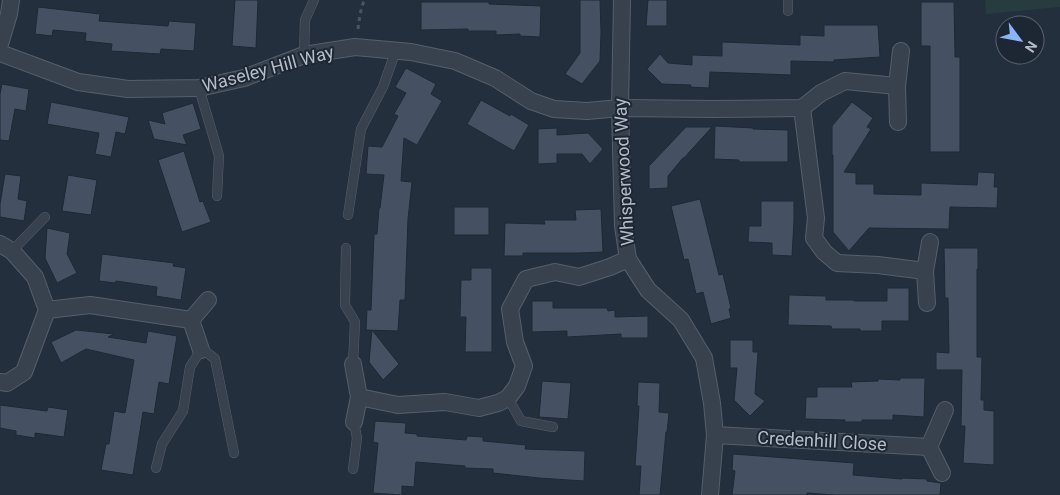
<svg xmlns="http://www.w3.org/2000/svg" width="1060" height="495" viewBox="0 0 1060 495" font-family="Roboto,sans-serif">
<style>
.green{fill:#263c3f}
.building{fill:#455162;stroke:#1f2835}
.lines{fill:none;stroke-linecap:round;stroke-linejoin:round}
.service-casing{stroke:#565f6c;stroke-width:10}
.minor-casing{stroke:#565f6c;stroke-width:18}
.path{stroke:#44595c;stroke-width:3;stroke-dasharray:4 4;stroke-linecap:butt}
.service{stroke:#38414e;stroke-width:9}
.minor{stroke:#38414e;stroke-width:16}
.labels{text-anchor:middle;stroke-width:4;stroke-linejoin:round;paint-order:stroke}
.street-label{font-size:18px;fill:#b4bcc9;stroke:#1d2633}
</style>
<rect width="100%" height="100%" fill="#242f3e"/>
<!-- green -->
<path class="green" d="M985,0H1060V7L986,14Z"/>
<!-- building -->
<g class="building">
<path d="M235,0H258L256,48L232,46Z"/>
<path d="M580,0H600L601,32L600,61L582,84L565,74L580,53Z"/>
<path d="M648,0H667V26H646Z"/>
<path d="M421,2H489V4L541,6L540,37L520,36V34L496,35V31H468V29L421,30Z"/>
<path d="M921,2H954L955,57H960V152H930V46H921Z"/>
<path d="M38,7L100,14L99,21L168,26L169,21L196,23L194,51L161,49L160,54L111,51L112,44L85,41L86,33L53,30L52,36L35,34Z"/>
<path d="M824,25H878L880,57L834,60V62L791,61V75L710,72L709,88L690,87L691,85L662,84L647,69L660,54L668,63L692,65V55L722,56V42L800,45V35L824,36Z"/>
<path d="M406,68L436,84L431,94L442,101L417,145L404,138L401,181L412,182L408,219L405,300H400L398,331L366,330L367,310H371L374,234H377L379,208H380L384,175L366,174L368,146L382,147L398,116L394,114L406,93L395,87Z"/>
<path d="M2,84L29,89L26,111L15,109L9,141L0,140V94Z"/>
<path d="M481,100L510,116L511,114L529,125L514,151L467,124Z"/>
<path d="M51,102L129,117L125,134L116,132L111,157L95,154L99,133L47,124Z"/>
<path d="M852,102L873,118L867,127L871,129L844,172L856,173V184H874V194L921,195V183L977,185L978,172L995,173L994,187H998L997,208L950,207L949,229L869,228L849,251L833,232V155H832V126Z"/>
<path d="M193,103L201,129L183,135L187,145L154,139L148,120L165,124L162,113Z"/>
<path d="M715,126L753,128V129L788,130V162H739V160L714,159Z"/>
<path d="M686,127H712L684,158H683L668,176V188L649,189V166Z"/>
<path d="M557,128V135L588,133L603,149L590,164L582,154H557V163L538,164V129Z"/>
<path d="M184,151L200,202L203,201L211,222L182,232L158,160Z"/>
<path d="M5,174L21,176L18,199L27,201L24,221L0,217V204Z"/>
<path d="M68,175L97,180L91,215L62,211Z"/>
<path d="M700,199L719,275L723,274L731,308L729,309L731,318L711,324L703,292L696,294L688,259L684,260L671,206Z"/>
<path d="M761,201H794V221L792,256L772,255V243L748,242L749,226H761Z"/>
<rect x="454" y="207" width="35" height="28"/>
<path d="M601,209L603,252L579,253H523V256H504L505,223L545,224L544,220H576L575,210Z"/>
<path d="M47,228L70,233L67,254L77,273L57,283L45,258Z"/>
<path d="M944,248H978V269H977V357H982L981,400H984V410L994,411V465L963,463L965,426H961L962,370H936V352L949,353L948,298H945Z"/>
<path d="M102,254L174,263L173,266L186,268L181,300L156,296L157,287L116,281L115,283L99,281Z"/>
<path d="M471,268H492V352H465L466,317H460L461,280H471Z"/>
<path d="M887,288H909V321H882V331H860V329H832L831,326L788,325L789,295L826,296V300H854V301H887Z"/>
<path d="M532,301H553V308H607L608,311L615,310V317L648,316V338H621V334L567,337V331L532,332Z"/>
<path d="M76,330L114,334L108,337L146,343L148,331L177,336L169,384L159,382L154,414L143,412L133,475L101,470L106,444H109L114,411L125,413L134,360L86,349L61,363L51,342Z"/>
<path d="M372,330L399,364L383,380L369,362Z"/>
<path d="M730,340H753V352H758L755,394L765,401L750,416L734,400L737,368H730Z"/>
<path d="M900,378H925L924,417L893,415V420H862V422H845V420L805,419L806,397H817V387H852L851,382L878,381V379L900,380Z"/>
<path d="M542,381L571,383L568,419L539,417Z"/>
<path d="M638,382L660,383L659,412L669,413L667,432H666L660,495H639L641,466H635L639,406H637Z"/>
<path d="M0,405L47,411L48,407L68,410L64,437L35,433V438L16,435V431L0,428Z"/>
<path d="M375,421L406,423L405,433L417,434V436L466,440L467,436L483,437V441L526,445L525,449L585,451L584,481L539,478L493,473V469L465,468V466L416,462L414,487L402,486V495L373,493L378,443L373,442Z"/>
<path d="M733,454L854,463L853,475L902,479V478L927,479V481L941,483L940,495H834L807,493V495H732L735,471L732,470Z"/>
</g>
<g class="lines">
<!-- service casing -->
<g class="service-casing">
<g id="service">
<path d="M788,11V0"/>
<path d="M304,55L305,20L314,0"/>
<path d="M199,88L219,156L217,196"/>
<path d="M348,215L361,129L383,87L396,50"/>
<path d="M346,248L345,305L355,322L353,364"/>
<path d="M12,251L45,217"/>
<path d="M200,347L215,359L234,453"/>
<path d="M508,398L521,421L553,427"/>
<path d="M156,468L162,444L183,411L190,367L201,350"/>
<path d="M353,469L357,438L354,422"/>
</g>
</g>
<!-- minor casing -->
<g class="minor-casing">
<g id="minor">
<path d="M622,0L620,108L623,226L628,259L648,290L681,320L704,358L712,403L715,435L710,495"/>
<path d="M0,44L9,14L11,0"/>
<path d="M0,53L78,82L128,89L199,88L244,78L304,55L355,47L411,52L455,61L495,78L531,101L554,109L587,111L620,108L713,109L802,108L821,93L845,81L897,86"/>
<path d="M802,108L816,218L814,238L824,252L837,263L878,265L925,271"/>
<path d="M898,122L897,86L901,51"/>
<path d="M0,244L12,251L35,277L47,310L24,372L7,383L0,382"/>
<path d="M927,303L925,271L930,242"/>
<path d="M47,310L90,305L191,320"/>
<path d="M201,350L191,320L208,300"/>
<path d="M353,364L359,397L354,422"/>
<path d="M359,397L398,405L445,402L479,408L498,403L508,398L517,386L524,366L515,342L510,309L526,279L555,272L579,277L610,267L628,259"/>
<path d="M715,435L929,447"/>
<path d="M942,473L929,447L945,410"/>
</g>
</g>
<!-- path -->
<path class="path" d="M358,29L360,14L364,0"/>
<!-- service -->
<use href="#service" class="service"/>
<!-- minor -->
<use href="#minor" class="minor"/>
</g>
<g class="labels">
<!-- street labels -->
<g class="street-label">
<text transform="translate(268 69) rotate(-15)" y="6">Waseley Hill Way</text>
<text transform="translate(624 172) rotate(-93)" y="6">Whisperwood Way</text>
<text transform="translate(822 441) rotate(3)" y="6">Credenhill Close</text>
</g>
</g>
<!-- north arrow -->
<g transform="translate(1020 40) rotate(122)"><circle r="24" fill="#1d2633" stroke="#59626f"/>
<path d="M0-4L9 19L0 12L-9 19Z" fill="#8ab4f8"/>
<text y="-8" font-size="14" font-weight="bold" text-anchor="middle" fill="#b4bcc9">N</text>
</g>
</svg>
